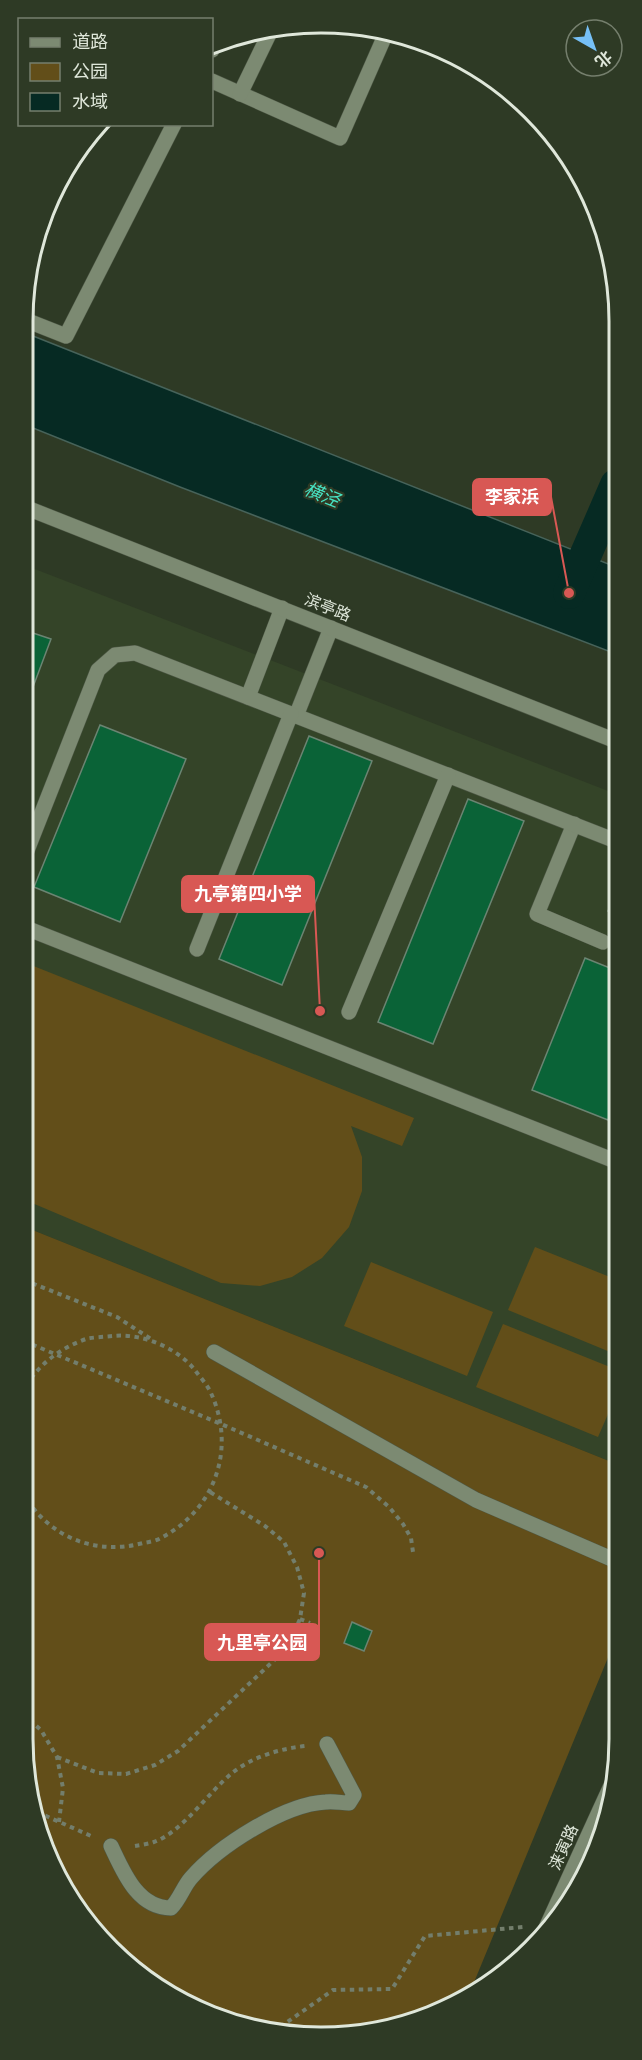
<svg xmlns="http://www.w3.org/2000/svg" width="642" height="2060" viewBox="0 0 642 2060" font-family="'Crimson Pro','Noto Sans SC',serif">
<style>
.built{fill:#344428}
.green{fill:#624e19}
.water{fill:#062a23;stroke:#47635a;stroke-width:1.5}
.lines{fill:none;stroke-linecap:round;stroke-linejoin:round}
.canal{stroke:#062a23;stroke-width:32}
.building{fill:#0a6337;stroke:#6b8472;stroke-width:1.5}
.lane-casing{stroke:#4e5846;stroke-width:16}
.street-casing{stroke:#4e5846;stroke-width:16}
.secondary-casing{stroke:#4e5846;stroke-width:16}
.path{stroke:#737e6c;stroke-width:4;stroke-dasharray:4.5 4.5;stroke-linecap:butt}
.lane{stroke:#7c8a72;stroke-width:15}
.street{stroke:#7c8a72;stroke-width:15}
.secondary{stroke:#7c8a72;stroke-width:15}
.labels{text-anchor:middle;stroke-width:4.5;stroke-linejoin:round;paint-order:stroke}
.street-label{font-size:16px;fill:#dfe7da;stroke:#2e3a25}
.water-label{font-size:18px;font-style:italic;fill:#47e4c4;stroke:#2e3a25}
.rim{fill:none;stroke:#dfe7da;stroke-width:3}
.leader{fill:none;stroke:#d85854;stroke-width:2}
.callout-dot{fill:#d85854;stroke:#2e3a25;stroke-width:2}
.callout{fill:#d85854;stroke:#d85854;stroke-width:2}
.callout-label{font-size:18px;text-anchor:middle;font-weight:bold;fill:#fff}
</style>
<rect width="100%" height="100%" fill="#2e3a25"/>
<!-- built -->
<path class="built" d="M27,566L616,794L614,1463L25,1227Z"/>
<!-- green -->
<g class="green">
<path d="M26,963L414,1118L402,1146L351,1126L362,1157V1191L349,1227L322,1258L292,1277L260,1286L221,1283L25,1200Z"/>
<path d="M25,1227L614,1463V1643L470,1992L399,2027L282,2035L228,2018L162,1986L97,1936L45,1853L23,1739Z"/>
<path d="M535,1247L615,1279V1354L508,1310Z"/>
<path d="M371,1262L493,1312L467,1376L344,1326Z"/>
<path d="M503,1324L615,1369V1398L598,1437L476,1387Z"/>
</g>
<!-- water -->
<path class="water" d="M28,334L616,567V654L180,487L28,426Z"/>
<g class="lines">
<!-- canal -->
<path class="canal" d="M569,593L616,485"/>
</g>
<!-- building -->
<g class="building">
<path d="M27,631L51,639L27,703Z"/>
<path d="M100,725L186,759L120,922L34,887Z"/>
<path d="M309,736L372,761L282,985L219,959Z"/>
<path d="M468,799L524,821L433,1044L378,1022Z"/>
<path d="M616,892V914L608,911Z"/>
<path d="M585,958L615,970V1103L608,1120L532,1090Z"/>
<path d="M352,1622L372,1631L364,1651L344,1643Z"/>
</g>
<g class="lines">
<!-- lane casing -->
<g class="lane-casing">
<g id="lane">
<path d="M212,50V49"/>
<path d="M212,81L340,138L387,31"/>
<path d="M240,94L272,28"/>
<path d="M28,321L66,336L174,124"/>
<path d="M248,697L282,608"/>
<path d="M296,716L331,628"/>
<path d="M574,824L537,914L603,942"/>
<path d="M26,853L98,670L115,655L135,653L616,841"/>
<path d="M26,928L615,1161"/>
<path d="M197,949L291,714"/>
<path d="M349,1012L448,775"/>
<path d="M214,1352L476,1500L614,1560"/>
<path d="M111,1846C123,1871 137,1908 171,1908C180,1899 183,1887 191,1878C219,1846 284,1804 326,1802C334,1801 342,1803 349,1803L354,1795L327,1744"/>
</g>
</g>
<!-- street casing -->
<g class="street-casing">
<path id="street" d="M27,508L616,741"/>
</g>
<!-- secondary casing -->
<g class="secondary-casing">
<path id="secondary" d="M545,1930L614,1779"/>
</g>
<!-- path -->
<g class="path">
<path d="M24,1280L117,1317L154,1341"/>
<path d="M24,1341L221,1424L366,1487L389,1507L403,1524L411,1538L413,1552"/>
<path d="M23,1493C48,1537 95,1556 143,1543C149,1542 156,1541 161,1538C216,1509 237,1447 210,1391C206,1383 199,1376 194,1369C176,1347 141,1333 113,1336C104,1337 94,1337 86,1339C60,1348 36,1366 24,1390"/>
<path d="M300,1619L310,1623"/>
<path d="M23,1714L41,1730L57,1757L63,1788L59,1822"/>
<path d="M609,1739L614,1742"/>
<path d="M57,1757L98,1773L126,1774L155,1765L178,1751L287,1648L300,1619L304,1593L297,1567L284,1542L265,1526L210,1492"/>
<path d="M37,1812L91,1836"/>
<path d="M135,1846C141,1845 148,1844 154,1842C182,1832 207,1794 231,1774C251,1757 279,1749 305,1746"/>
<path d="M273,2032L333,1990L392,1989L425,1936L523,1927"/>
</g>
<!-- lane -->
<use href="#lane" class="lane"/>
<!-- street -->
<use href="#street" class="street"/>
<!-- secondary -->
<use href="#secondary" class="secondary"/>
</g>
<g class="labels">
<!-- street labels -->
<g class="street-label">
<text transform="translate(328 607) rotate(22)" y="6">滨亭路</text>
<text transform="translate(563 1847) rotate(-66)" y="6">涞寅路</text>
</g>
<!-- water labels -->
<g class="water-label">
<text transform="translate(322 495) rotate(22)" y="6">横泾</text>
</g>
</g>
<!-- crop -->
<path d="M0 0H642V2060H0ZM321 33H321A288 288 0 0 1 609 321V1739A288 288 0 0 1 321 2027H321A288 288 0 0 1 33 1739V321A288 288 0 0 1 321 33Z" fill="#2e3a25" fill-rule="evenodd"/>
<path class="rim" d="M321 33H321A288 288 0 0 1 609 321V1739A288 288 0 0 1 321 2027H321A288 288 0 0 1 33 1739V321A288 288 0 0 1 321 33Z"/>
<!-- callouts -->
<path class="leader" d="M569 593L551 497M320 1011L314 894M319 1553L319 1642"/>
<g class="callout-dot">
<circle cx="569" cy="593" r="6"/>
<circle cx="320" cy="1011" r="6"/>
<circle cx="319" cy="1553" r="6"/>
</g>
<g class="callout">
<rect x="473" y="479" width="78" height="36" rx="6"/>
<rect x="182" y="876" width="132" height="36" rx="6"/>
<rect x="205" y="1624" width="114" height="36" rx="6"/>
</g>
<g class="callout-label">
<text x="512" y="503">李家浜</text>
<text x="248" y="900">九亭第四小学</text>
<text x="262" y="1649">九里亭公园</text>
</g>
<!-- legend -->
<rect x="18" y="18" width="195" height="108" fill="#2e3a25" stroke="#757f6d" stroke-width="1.5"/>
<rect x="30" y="38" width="30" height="9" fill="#7c8a72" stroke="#757f6d" stroke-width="1.5"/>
<text x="72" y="48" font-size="18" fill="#dfe7da">道路</text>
<rect x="30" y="63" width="30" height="18" fill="#624e19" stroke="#757f6d" stroke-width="1.5"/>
<text x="72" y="78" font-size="18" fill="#dfe7da">公园</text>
<rect x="30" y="93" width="30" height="18" fill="#062a23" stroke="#757f6d" stroke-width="1.5"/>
<text x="72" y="108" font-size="18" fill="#dfe7da">水域</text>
<!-- north arrow -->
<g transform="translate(594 48) rotate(140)"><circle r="28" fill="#2e3a25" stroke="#757f6d" stroke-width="1.5"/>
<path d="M0-4.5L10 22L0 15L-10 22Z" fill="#76c0f7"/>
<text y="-9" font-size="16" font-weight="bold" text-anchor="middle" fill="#dfe7da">北</text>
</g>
</svg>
